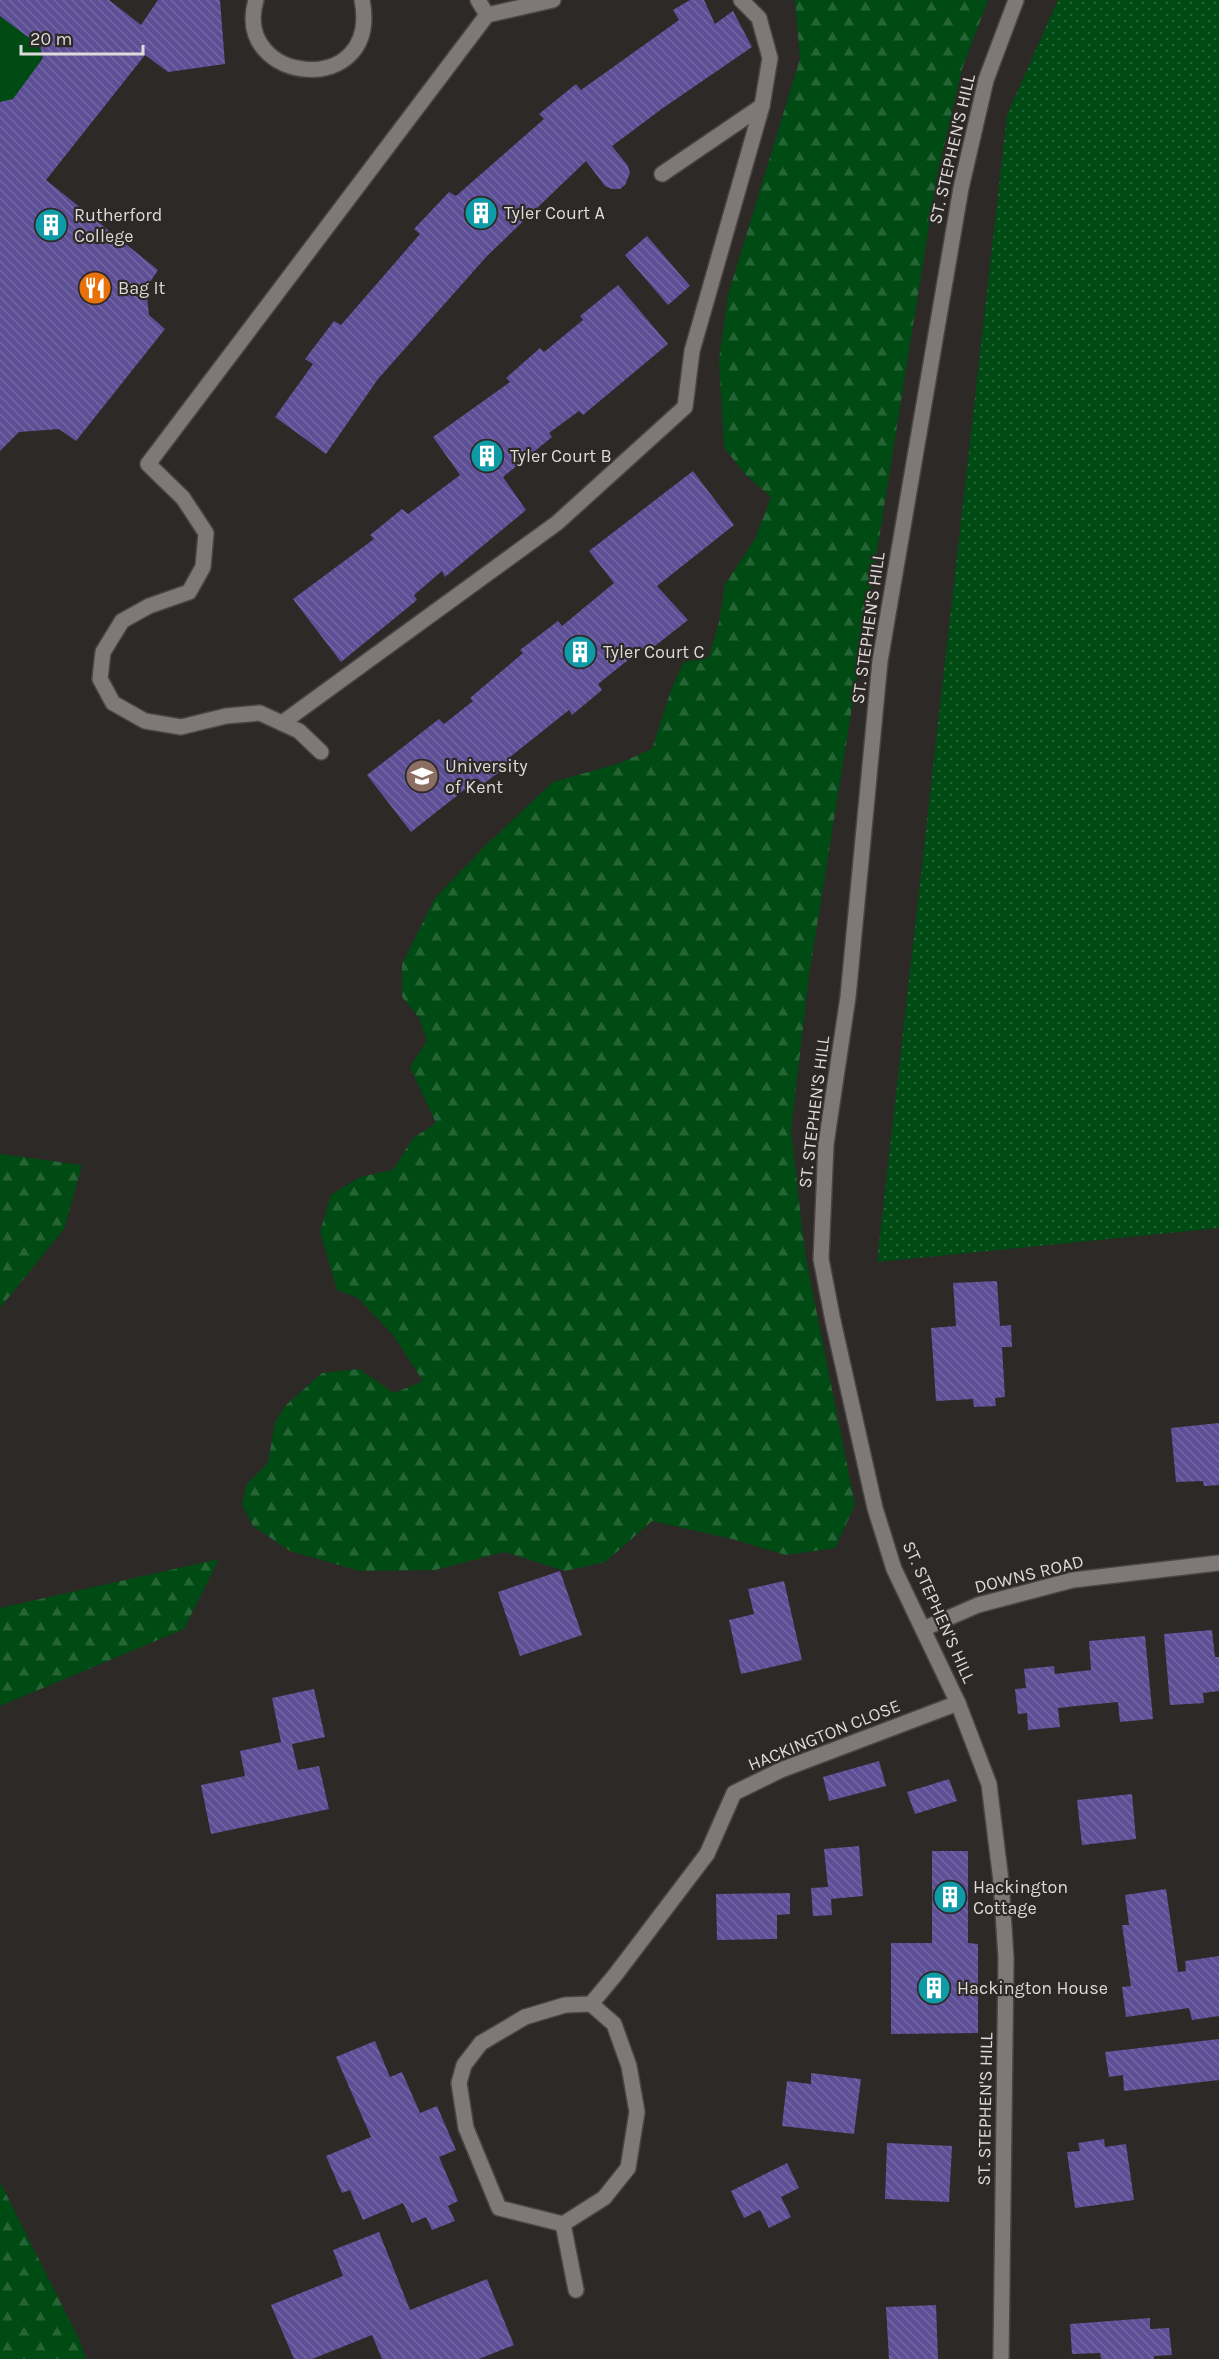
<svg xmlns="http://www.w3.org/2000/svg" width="1219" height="2359" viewBox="0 0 1219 2359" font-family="Karla,sans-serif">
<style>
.grass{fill:url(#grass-dots)}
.forest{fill:url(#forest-firs)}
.garden{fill:#004a13}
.building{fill:url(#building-back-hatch)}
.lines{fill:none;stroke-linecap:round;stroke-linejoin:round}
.service-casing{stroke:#494544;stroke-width:18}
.minor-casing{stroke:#494544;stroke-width:18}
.tertiary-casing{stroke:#494544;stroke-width:18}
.service{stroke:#7e7976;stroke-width:15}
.minor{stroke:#7e7976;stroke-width:15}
.tertiary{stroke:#7e7976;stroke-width:15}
.labels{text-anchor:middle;stroke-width:4.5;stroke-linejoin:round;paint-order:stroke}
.street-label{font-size:18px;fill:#dddad9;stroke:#2d2926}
.poi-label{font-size:18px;fill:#dddad9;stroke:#2d2926;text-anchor:start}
</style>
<defs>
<pattern id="grass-dots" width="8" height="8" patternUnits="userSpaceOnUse" patternTransform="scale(1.5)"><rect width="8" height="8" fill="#004a13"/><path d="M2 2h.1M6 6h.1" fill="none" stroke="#256435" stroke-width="1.8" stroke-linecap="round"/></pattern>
<pattern id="forest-firs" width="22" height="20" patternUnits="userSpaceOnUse" patternTransform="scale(1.5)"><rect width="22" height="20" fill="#004a13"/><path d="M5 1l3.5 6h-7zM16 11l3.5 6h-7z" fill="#256435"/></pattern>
<pattern id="building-back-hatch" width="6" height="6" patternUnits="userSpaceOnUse" patternTransform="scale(1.5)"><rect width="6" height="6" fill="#5d4f95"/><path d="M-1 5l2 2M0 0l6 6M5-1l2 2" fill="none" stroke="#7468a3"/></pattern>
</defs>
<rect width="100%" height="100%" fill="#2d2926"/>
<!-- grass -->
<path class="grass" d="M1058,0H1219V1228L877,1262L1007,115Z"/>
<!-- forest -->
<g class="forest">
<path d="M795,0H988L962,69L937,176L809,976L791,1130L805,1254L855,1505L835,1548L786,1555L732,1539L652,1521L605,1562L565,1571L504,1552L435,1570L360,1571L290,1551L253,1526L242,1505L246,1485L268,1463L275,1422L286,1405L322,1373L359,1369L394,1393L423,1381L392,1334L358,1298L337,1290L320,1232L331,1195L360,1177L393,1170L413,1138L436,1123L410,1067L427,1041L419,1018L402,997V964L435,898L485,846L553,782L620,763L652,749L672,687L684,662L709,657L719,622L725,584L755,539L771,497L747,476L724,448L719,360L728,295L800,59Z"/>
<path d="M0,1154L82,1165L64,1229L0,1308Z"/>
<path d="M219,1559L184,1629L0,1706V1608Z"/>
<path d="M0,2182L80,2341L86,2359H0Z"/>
</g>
<!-- garden -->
<path class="garden" d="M0,16L40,46L43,58L13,99L0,102Z"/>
<!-- building -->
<g class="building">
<path d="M0,0H109L141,25L158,0H220L225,64L168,72L145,55L46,180L158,270L146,288L149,315L165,329L76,441L59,429L19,432L0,451V102L13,99L43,58L40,46L0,16Z"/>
<path d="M690,0H704L715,24L733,11L752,47L663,108L612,146L628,166L630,173L625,185L620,189H612L605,186L586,161L487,256L378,379L326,454L275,417L313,364L305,359L334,321L341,325L420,234L414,229L449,192L456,196L544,119L539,114L576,84L581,90L679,20L673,10Z"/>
<path d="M647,236L690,286L668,305L625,255Z"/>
<path d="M618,285L668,344L583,415L579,411L549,433L552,437L503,477L526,510L445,577L442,571L414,595L417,600L341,662L293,599L374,539L370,535L402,509L408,514L460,475L433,437L510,382L506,378L540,348L544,352L583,320L580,316Z"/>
<path d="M693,471L734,525L657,586L688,620L646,653L643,648L598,684L602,690L572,715L569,710L510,757L513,762L483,784L478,779L411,832L367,775L439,719L444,724L473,701L470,698L523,653L520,650L558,621L562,626L614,583L589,551Z"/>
<path d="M997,1281L1000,1326L1011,1325L1012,1347H1002L1005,1397L995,1398L996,1406L974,1407L973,1399L936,1401L931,1328L956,1326L953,1283Z"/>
<path d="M1219,1423V1485L1204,1486L1203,1481L1176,1482L1171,1428Z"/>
<path d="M560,1571L582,1635L520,1656L498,1592Z"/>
<path d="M784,1581L802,1660L741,1674L729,1620L754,1614L748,1589Z"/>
<path d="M1212,1630L1215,1657H1219V1691L1203,1693L1204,1703L1170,1705L1164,1634Z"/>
<path d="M1145,1636L1153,1719L1120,1722L1118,1702L1076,1706L1058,1708L1060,1727L1028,1730L1027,1713L1018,1714L1015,1689L1026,1688L1024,1669L1054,1666L1055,1674L1091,1670L1089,1641Z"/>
<path d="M314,1689L325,1737L292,1744L298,1770L319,1766L329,1809L211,1834L201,1785L245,1776L240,1751L281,1742L272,1698Z"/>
<path d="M879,1761L886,1786L829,1801L823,1777Z"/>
<path d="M949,1779L957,1801L915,1814L907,1792Z"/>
<path d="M1132,1794L1136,1839L1082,1845L1077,1800Z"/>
<path d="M859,1846L863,1896L831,1899L832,1915L813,1916L811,1888L828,1887L824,1849Z"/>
<path d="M932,1851H968V1943L978,1944V2033L891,2034V1943H932Z"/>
<path d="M1166,1889L1178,1972L1186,1971L1185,1961L1219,1956V2016L1192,2020L1189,2008L1126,2017L1122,1987L1131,1986L1122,1925H1129L1125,1895Z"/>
<path d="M790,1893V1914L777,1915V1939L717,1940L716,1894Z"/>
<path d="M1219,2039V2080L1124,2091L1123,2075L1109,2077L1105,2052Z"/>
<path d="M375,2041L390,2077L402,2072L420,2113L437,2106L456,2150L439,2157L458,2201L448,2206L455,2221L432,2230L426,2217L412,2223L403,2203L363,2220L350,2190L342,2193L326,2156L371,2137L336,2057Z"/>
<path d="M811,2073L861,2079L854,2134L782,2126L787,2081L811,2084Z"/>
<path d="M1104,2139L1105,2147L1126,2144L1134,2200L1075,2208L1067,2152L1080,2151L1078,2143Z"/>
<path d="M887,2143L952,2146L949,2202L885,2199Z"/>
<path d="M787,2163L799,2188L781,2197L791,2217L769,2228L760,2210L744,2218L731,2191Z"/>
<path d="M379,2232L410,2310L487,2279L514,2345L479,2359H382L372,2335L312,2359H294L271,2305L343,2276L333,2250Z"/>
<path d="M936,2305L938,2359H889L886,2307Z"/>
<path d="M1150,2318V2329L1169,2328L1172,2355L1154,2356V2359H1101L1100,2353L1072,2354L1070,2324Z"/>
</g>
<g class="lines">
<!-- service casing -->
<g class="service-casing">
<g id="service">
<path d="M256,0C231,85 382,100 362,0"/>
<path d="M487,15L553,0"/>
<path d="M662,174L762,106"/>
<path d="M282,723L557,523L685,407L692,351L762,106L770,58L759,18L741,0"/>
<path d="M321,752L299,731L260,713L226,716L181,727L145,721L113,703L100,679L103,652L122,621L149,606L189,592L203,567L206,533L183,498L148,464L487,15L478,0"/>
<path d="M563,2224L604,2198L628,2168L637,2112L629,2066L614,2024L591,2004"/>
<path d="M576,2290L563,2224L499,2208L466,2128L459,2083L464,2065L481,2043L525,2017L565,2005L591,2004L616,1974L707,1854"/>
</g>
</g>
<!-- minor casing -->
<g class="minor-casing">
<g id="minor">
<path d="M923,1629L978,1605L1073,1580L1219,1563"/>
<path d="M707,1854L734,1793L781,1770L958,1703"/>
</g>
</g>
<!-- tertiary casing -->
<g class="tertiary-casing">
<path id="tertiary" d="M1001,2359L1006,1958L1001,1881L989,1784L958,1703L894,1569L875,1508L833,1321L821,1259L826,1144L848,997L880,661L961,188L986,80L1016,0"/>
</g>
<!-- service -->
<use href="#service" class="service"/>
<!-- minor -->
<use href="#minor" class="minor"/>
<!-- tertiary -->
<use href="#tertiary" class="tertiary"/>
</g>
<!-- icons -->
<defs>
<g id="building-disc" transform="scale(1.725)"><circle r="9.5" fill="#0f9aa8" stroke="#2d2926"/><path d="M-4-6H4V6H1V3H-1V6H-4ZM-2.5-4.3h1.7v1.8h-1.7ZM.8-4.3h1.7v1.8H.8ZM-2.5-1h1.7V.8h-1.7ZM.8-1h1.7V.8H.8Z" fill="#fff"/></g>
<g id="restaurant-disc" transform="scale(1.725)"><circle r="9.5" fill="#e8710a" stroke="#2d2926"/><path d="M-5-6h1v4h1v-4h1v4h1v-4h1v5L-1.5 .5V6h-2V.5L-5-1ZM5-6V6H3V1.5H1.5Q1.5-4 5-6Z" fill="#fff"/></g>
<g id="university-disc" transform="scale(1.725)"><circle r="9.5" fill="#8d6e63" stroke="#2d2926"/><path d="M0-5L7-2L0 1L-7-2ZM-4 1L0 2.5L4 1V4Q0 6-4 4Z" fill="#fff"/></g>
</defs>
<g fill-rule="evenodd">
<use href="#building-disc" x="481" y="213"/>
<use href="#building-disc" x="51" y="225"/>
<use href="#restaurant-disc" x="95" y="288"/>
<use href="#building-disc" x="487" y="456"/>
<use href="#building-disc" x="580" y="652"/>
<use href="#university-disc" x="422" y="776"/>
<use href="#building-disc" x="950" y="1897"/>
<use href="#building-disc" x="934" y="1988"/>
</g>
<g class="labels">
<!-- street labels -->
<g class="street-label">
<text transform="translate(952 149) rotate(-77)" y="6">ST. STEPHEN'S HILL</text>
<text transform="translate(868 628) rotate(-82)" y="6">ST. STEPHEN'S HILL</text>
<text transform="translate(814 1112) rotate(-83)" y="6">ST. STEPHEN'S HILL</text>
<text transform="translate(1029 1574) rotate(-14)" y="6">DOWNS ROAD</text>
<text transform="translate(939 1612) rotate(66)" y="6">ST. STEPHEN'S HILL</text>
<text transform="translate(824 1735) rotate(-22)" y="6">HACKINGTON CLOSE</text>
<text transform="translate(985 2109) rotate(-89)" y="6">ST. STEPHEN'S HILL</text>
</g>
<!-- poi labels -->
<g class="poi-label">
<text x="504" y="219">Tyler Court A</text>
<text x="74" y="221">Rutherford<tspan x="74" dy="21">College</tspan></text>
<text x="118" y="294">Bag It</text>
<text x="510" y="462">Tyler Court B</text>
<text x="603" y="658">Tyler Court C</text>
<text x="445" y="772">University<tspan x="445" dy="21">of Kent</tspan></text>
<text x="973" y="1893">Hackington<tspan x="973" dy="21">Cottage</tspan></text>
<text x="957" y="1994">Hackington House</text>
</g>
</g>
<!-- scale -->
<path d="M21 45v9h122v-9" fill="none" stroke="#dddad9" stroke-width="3"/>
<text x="30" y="45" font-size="18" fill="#dddad9" stroke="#2d2926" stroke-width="4.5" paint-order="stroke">20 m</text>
</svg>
